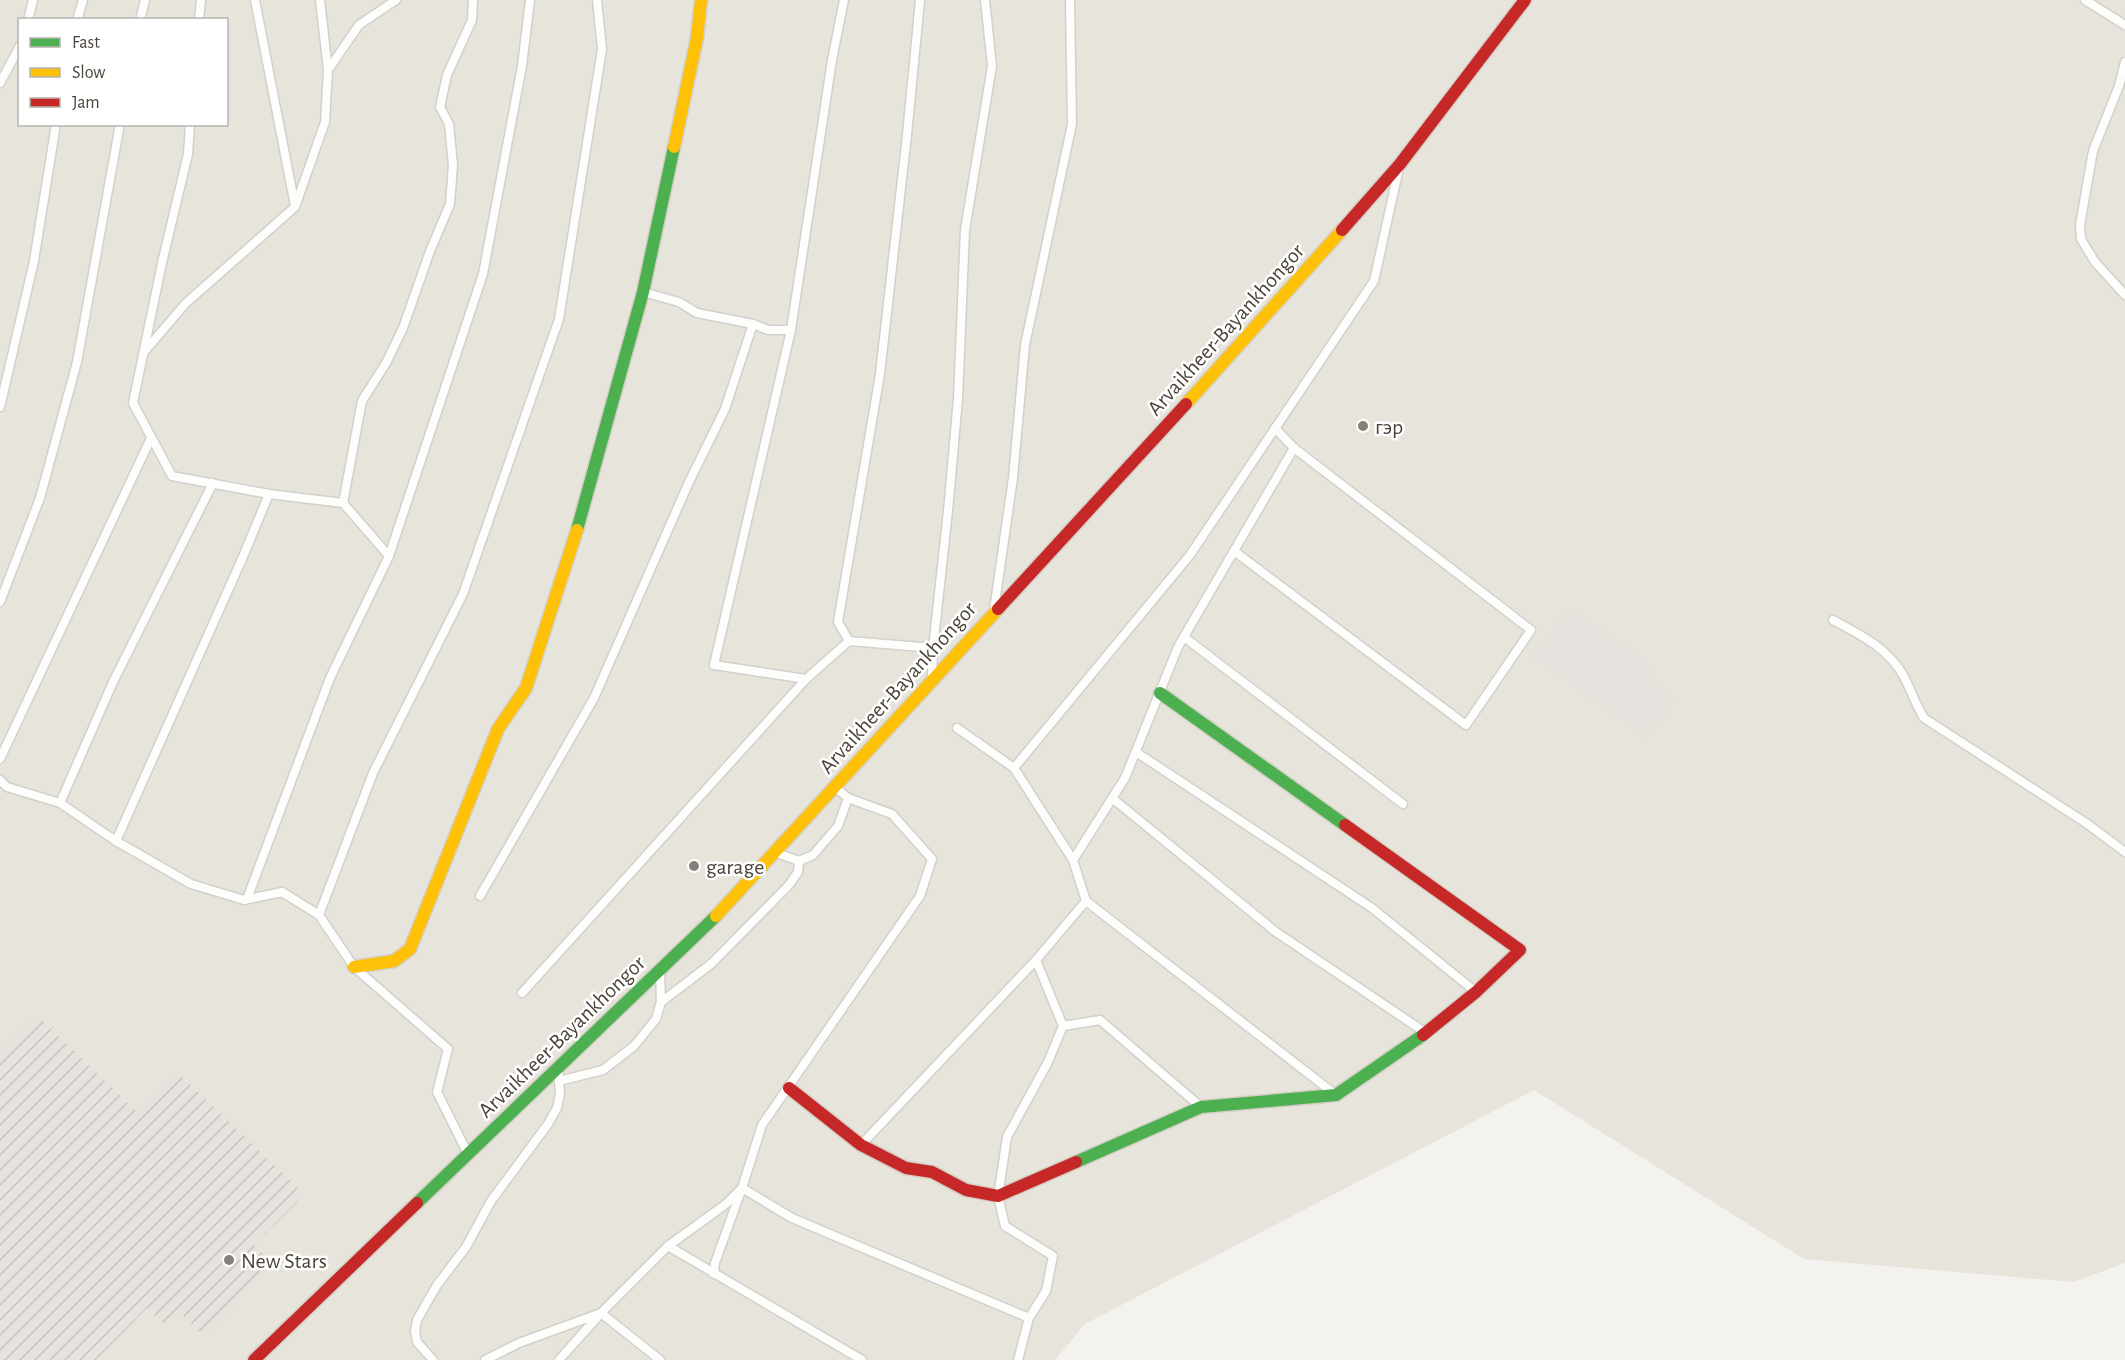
<svg xmlns="http://www.w3.org/2000/svg" width="2125" height="1360" viewBox="0 0 2125 1360" font-family="'Alegreya Sans',sans-serif">
<style>
.residential{fill:#e7e4dc;fill-rule:evenodd}
.industrial{fill:url(#industrial-furrows)}
.parking{fill:#e6e3df}
.lines{fill:none;stroke-linecap:round;stroke-linejoin:round}
.street-casing{stroke:#d2d0cb;stroke-width:11}
.fast-casing{stroke:#d3cfc5;stroke-width:15}
.slow-casing{stroke:#d3cfc5;stroke-width:15}
.jam-casing{stroke:#d3cfc5;stroke-width:15}
.street{stroke:#fdfdfc;stroke-width:8}
.fast{stroke:#4caf50;stroke-width:12}
.slow{stroke:#ffc107;stroke-width:12}
.jam{stroke:#c62828;stroke-width:12}
.poi-dot{fill:#868178;stroke:#fff;stroke-width:2}
.labels{text-anchor:middle;stroke-width:5;stroke-linejoin:round;paint-order:stroke}
.street-label{font-size:22px;fill:#4b4439;stroke:#fff}
.poi-label{font-size:22px;fill:#4b4439;stroke:#fff;text-anchor:start}
</style>
<defs>
<pattern id="industrial-furrows" width="10" height="10" patternUnits="userSpaceOnUse" patternTransform="scale(1.5)"><rect width="10" height="10" fill="#e6e2de"/><path d="M-1 1l2-2M0 10L10 0M9 11l2-2" fill="none" stroke="#c7c3bf"/></pattern>
</defs>
<rect width="100%" height="100%" fill="#f4f2ee"/>
<!-- residential -->
<path class="residential" d="M0,0H2125V1263L2073,1282L1804,1259L1534,1090L1085,1324L1055,1360H0ZM20,20H226V124H20Z"/>
<!-- industrial -->
<path class="industrial" d="M37,1015L136,1111L176,1071L302,1192L297,1203L254,1245L274,1264L204,1336L177,1310L163,1323L147,1308L96,1360H0V1053Z"/>
<!-- parking -->
<path class="parking" d="M1568,607L1647,661L1652,673L1653,683L1676,699L1647,738L1533,657Z"/>
<g class="lines">
<!-- street casing -->
<g class="street-casing">
<g id="street">
<path d="M255,0L295,206"/>
<path d="M2085,0L2125,25"/>
<path d="M28,20L33,0"/>
<path d="M77,20L83,0"/>
<path d="M140,20L145,0"/>
<path d="M199,20L201,0"/>
<path d="M2125,62L2119,86L2093,151L2080,225L2081,239L2095,262L2125,295"/>
<path d="M328,70L359,25L396,0"/>
<path d="M0,83L20,46"/>
<path d="M190,124L188,154L162,263L133,403L172,476L269,494L343,503L389,556"/>
<path d="M643,292L679,302L697,313L753,324L768,330H791"/>
<path d="M144,352L186,303L295,207L325,122L328,70L320,0"/>
<path d="M0,407L34,261L56,124"/>
<path d="M343,503L362,401L386,363L403,328L430,251L450,204L453,165L449,124L440,107L447,75L472,20L473,0"/>
<path d="M1234,551L1466,725L1531,630L1294,448L1275,428"/>
<path d="M0,602L40,498L77,362L120,124"/>
<path d="M994,610L1013,478L1025,345L1072,124L1070,0"/>
<path d="M1833,620C1860,635 1887,647 1903,675C1911,689 1915,704 1924,718L2086,823L2125,852"/>
<path d="M1184,637L1403,804"/>
<path d="M849,641L838,622L880,374L907,135L920,0"/>
<path d="M806,679L714,665L791,330L832,60L844,0"/>
<path d="M932,680L933,648L948,511L958,399L965,230L992,66L985,0"/>
<path d="M1136,752L1372,908L1476,992"/>
<path d="M0,759L151,438"/>
<path d="M1014,768L1190,555L1374,281L1399,168"/>
<path d="M0,780L7,787L60,803L116,841L191,884L244,900L282,892L319,915L354,967L448,1049L437,1092L468,1154"/>
<path d="M1112,798L1276,932L1426,1033"/>
<path d="M60,803L113,682L213,483"/>
<path d="M116,841L242,559L269,494"/>
<path d="M774,852L799,861L813,855L838,826L848,798L835,787"/>
<path d="M1073,860L1125,778L1178,647L1294,448"/>
<path d="M480,896L594,698L689,482L725,409L753,324"/>
<path d="M247,899L330,678L389,556L483,274L522,66L530,0"/>
<path d="M1086,901L1336,1095"/>
<path d="M319,915L373,773L463,594L559,319L602,49L597,0"/>
<path d="M522,993L806,679L849,641L933,648"/>
<path d="M661,1002L711,964L789,885L798,872L799,861"/>
<path d="M1063,1026L1100,1020L1201,1107"/>
<path d="M559,1081L603,1070L634,1046L656,1019L661,1002L660,970"/>
<path d="M861,1145L1036,960L1086,901L1073,860L1014,768L957,728"/>
<path d="M668,1246L862,1360"/>
<path d="M714,1274L715,1263L742,1188L792,1218L1029,1318"/>
<path d="M433,1360L417,1342L415,1331L417,1320L437,1285L466,1247L491,1201L548,1124L557,1108L560,1094L558,1069"/>
<path d="M485,1360L519,1343L601,1313L660,1360"/>
<path d="M559,1360L601,1313L668,1246L726,1204L742,1188L762,1125L920,896L932,859L892,814L848,798"/>
<path d="M1018,1360L1029,1318L1046,1291L1053,1256L1005,1226L998,1196L1007,1137L1048,1062L1063,1026L1036,960"/>
</g>
</g>
<!-- fast casing -->
<g class="fast-casing">
<g id="fast">
<path d="M577,530L643,292L674,147"/>
<path d="M1160,693L1345,825"/>
<path d="M1076,1162L1201,1107L1336,1095L1423,1035"/>
<path d="M417,1203L716,916"/>
</g>
</g>
<!-- slow casing -->
<g class="slow-casing">
<g id="slow">
<path d="M674,147L697,38L701,0"/>
<path d="M1186,404L1342,230"/>
<path d="M716,916L998,609"/>
<path d="M354,967L394,961L410,949L498,729L526,688L577,530"/>
</g>
</g>
<!-- jam casing -->
<g class="jam-casing">
<g id="jam">
<path d="M1342,230L1400,164L1525,0"/>
<path d="M998,609L1186,404"/>
<path d="M1345,825L1520,950L1476,992L1423,1035"/>
<path d="M789,1088L861,1145L906,1168L932,1172L966,1190L998,1196L1076,1162"/>
<path d="M254,1360L417,1203"/>
</g>
</g>
<!-- street -->
<use href="#street" class="street"/>
<!-- fast -->
<use href="#fast" class="fast"/>
<!-- slow -->
<use href="#slow" class="slow"/>
<!-- jam -->
<use href="#jam" class="jam"/>
</g>
<!-- markers -->
<g class="poi-dot">
<circle cx="1363" cy="426" r="6"/>
<circle cx="694" cy="866" r="6"/>
<circle cx="229" cy="1260" r="6"/>
</g>
<g class="labels">
<!-- street labels -->
<g class="street-label">
<text transform="translate(1225 329) rotate(-48)" y="8">Arvaikheer-Bayankhongor</text>
<text transform="translate(897 687) rotate(-48)" y="8">Arvaikheer-Bayankhongor</text>
<text transform="translate(561 1036) rotate(-44)" y="8">Arvaikheer-Bayankhongor</text>
</g>
<!-- poi labels -->
<g class="poi-label">
<text x="1375" y="434">гэр</text>
<text x="706" y="874">garage</text>
<text x="241" y="1268">New Stars</text>
</g>
</g>
<!-- legend -->
<rect x="18" y="18" width="210" height="108" fill="#ffffff" stroke="#b7b4b0" stroke-width="1.5"/>
<rect x="30" y="38" width="30" height="9" fill="#4caf50" stroke="#b7b4b0" stroke-width="1.5"/>
<text x="72" y="48" font-size="18" fill="#4b4439">Fast</text>
<rect x="30" y="68" width="30" height="9" fill="#ffc107" stroke="#b7b4b0" stroke-width="1.5"/>
<text x="72" y="78" font-size="18" fill="#4b4439">Slow</text>
<rect x="30" y="98" width="30" height="9" fill="#c62828" stroke="#b7b4b0" stroke-width="1.5"/>
<text x="72" y="108" font-size="18" fill="#4b4439">Jam</text>
</svg>
